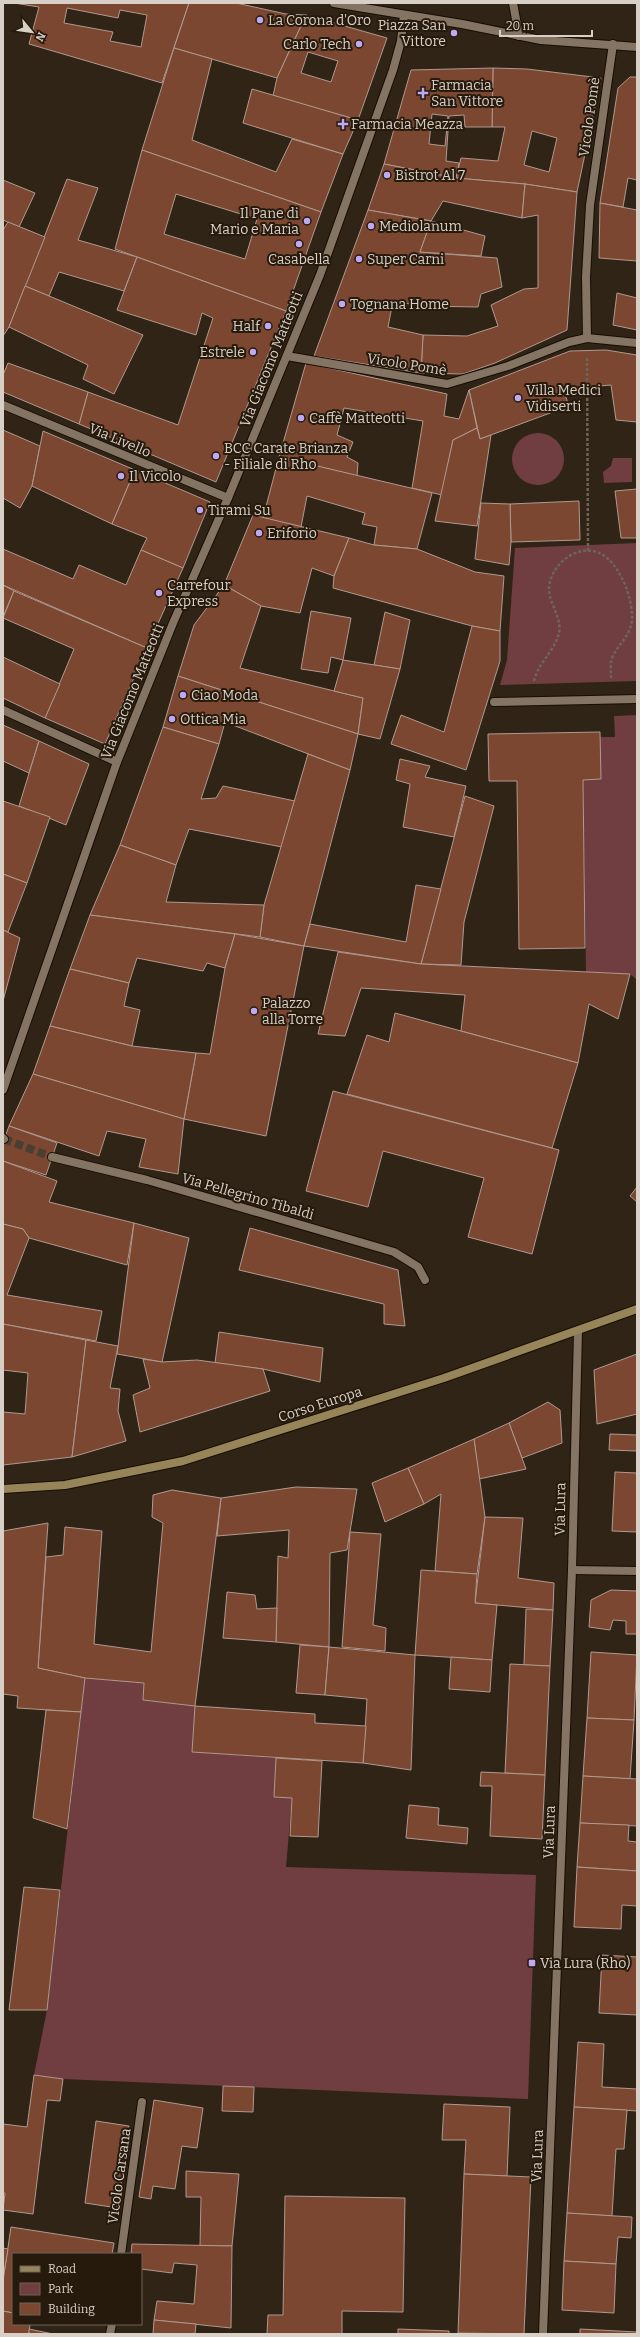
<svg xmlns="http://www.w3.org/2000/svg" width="640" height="2337" viewBox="0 0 640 2337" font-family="Bitter,serif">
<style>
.green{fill:#703d41}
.building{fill:#7c4731;stroke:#b09990;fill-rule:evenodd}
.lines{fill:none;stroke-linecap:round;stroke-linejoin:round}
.street-tunnel{stroke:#493e31;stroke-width:8;stroke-dasharray:8 4;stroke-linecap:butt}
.street-casing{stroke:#180d02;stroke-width:10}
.secondary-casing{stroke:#180d02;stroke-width:10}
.path{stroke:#6e6458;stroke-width:2.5;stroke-dasharray:3 2;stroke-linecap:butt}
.street{stroke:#837464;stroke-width:8}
.secondary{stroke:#97855a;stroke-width:8}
.poi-dot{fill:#bea9f4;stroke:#261a0c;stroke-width:1.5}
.labels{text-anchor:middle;stroke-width:4;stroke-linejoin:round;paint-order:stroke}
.poi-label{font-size:14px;fill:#d8d0c7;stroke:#261a0c;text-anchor:start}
.street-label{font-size:14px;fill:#d8d0c7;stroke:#261a0c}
</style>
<rect width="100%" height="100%" fill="#302416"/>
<!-- green -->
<g class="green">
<circle cx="538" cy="459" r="26"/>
<path d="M613,458H632V482L604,483L603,472L611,466Z"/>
<path d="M637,543V681L500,685L507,660L515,548Z"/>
<path d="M637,715V980L630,974L586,972L583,780L600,779V737H615L614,716Z"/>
<path d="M85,1678L144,1683L143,1700L195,1706L192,1752L276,1758L274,1797L292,1798L286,1867L536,1875L528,2099L63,2079L34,2075L47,2010Z"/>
</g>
<!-- building -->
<g class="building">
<path d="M14,3H189L162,83L29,44L39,7ZM67,8L118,18L120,10L147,15L141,47L110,41L113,32L64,23Z"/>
<path d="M189,3H236L286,14L306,15L277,78L174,48Z"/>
<path d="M306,15L387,38L358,120L273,96L277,78ZM308,52L338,61L331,82L301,73Z"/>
<path d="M174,48L212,59L192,140L276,172L292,139L343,154L321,212L142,150Z"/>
<path d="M493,68L527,69L601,78L577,192L525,184L456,178L461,158L498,161L505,127H492ZM532,131L557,138L549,172L524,165Z"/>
<path d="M493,68L492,127H465L464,115L449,116L446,161L459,163L456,178L384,164L411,70ZM432,114L448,116L445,146L429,144Z"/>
<path d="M630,77H637V180L628,178L623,207L600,203L618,88Z"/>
<path d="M252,89L358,120L343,154L243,123Z"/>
<path d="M142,150L321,212L286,311L115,249ZM176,194L257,219L245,259L164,234Z"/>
<path d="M384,164L456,178L525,184L522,218L443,201L431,221L368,210Z"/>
<path d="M67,179L98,188L78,240L137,257L124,291L59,272L49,296L25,286Z"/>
<path d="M3,180L35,193L19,227L3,220Z"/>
<path d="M525,184L577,192L567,330L495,363L463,374L421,373L423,335L467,336L498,326L491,305L524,289L538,288V215L522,218Z"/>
<path d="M600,203L637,210V261L599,258Z"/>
<path d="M368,210L431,221L420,252L497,258L502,287L481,294L478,307L421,306L393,301L388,327L423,335L421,373L314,356Z"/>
<path d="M431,221L485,236L481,256L420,252Z"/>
<path d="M8,222L45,237L9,327L3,336V230Z"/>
<path d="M137,257L286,311L216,482L79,424L88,392L178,425L213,318L202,313L196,335L117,310Z"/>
<path d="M25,286L143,335L114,394L83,379L88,365L9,327Z"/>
<path d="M617,293L637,298V330L613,325Z"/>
<path d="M606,350L637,355V422L616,420L611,385L563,389L569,406L480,439L469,390L570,351Z"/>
<path d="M8,363L88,392L79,424L3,392V375Z"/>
<path d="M306,363L447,394L444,416L459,419L469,390L477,428L453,440L442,495L412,488L423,421L344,408L337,435L353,442L347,457L358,463L357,476L279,457Z"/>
<path d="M477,428L480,439L491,435L477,526L435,521L453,440Z"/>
<path d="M3,430L40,446L32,486L20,508L3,498Z"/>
<path d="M43,431L135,470L112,524L32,486Z"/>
<path d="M279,457L432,493L417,549L374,545L377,527L362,524L365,513L307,496L301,527L263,518Z"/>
<path d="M135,470L210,502L183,568L141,550L147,538L112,524Z"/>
<path d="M637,489V538H621L615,491Z"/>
<path d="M579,501L580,540L511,542L510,504Z"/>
<path d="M481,503L510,504L511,542L509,565L475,559Z"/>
<path d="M253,515L349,538L334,576L312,568L300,613L261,606L224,585Z"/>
<path d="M349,538L374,545L417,549L475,572L504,576L500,631L472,626L333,588L334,576Z"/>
<path d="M3,549L73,579L79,565L126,585L141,550L183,568L147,648L3,585Z"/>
<path d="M3,585L14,591L3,617Z"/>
<path d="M224,585L261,606L240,668L363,698L358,734L178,676L194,625Z"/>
<path d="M14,591L147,648L105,744L45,718L74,649L3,618Z"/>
<path d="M311,611L351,618L343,660L331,657L328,673L301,669Z"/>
<path d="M385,612L410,620L400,669L374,665Z"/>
<path d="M472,626L500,631V661L466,770L391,744L401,715L444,732Z"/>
<path d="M3,657L60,684L45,718L3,698Z"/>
<path d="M343,660L400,669L380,739L358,734L363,698L334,691Z"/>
<path d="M178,676L358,734L350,770L225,722L219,744L163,727Z"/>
<path d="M3,725L39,741L29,773L3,761Z"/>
<path d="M163,727L219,744L201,799L216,798L223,786L295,801L282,847L189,829L176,865L120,845Z"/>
<path d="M600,732L601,779L583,780L585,948L519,949L517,781H489L488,734Z"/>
<path d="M39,741L89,764L66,825L19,806Z"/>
<path d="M308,754L350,770L304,946L260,937L264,905Z"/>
<path d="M400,759L430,766L425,777L466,786L454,837L403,827L410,784L396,780Z"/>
<path d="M465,796L494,806L464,922L461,965L421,964Z"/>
<path d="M3,801L50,817L27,883L3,874Z"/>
<path d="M120,845L176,865L166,902L264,905L260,937L90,915Z"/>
<path d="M3,874L27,883L8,932L3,930Z"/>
<path d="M416,885L441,889L421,964L304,946L310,924L406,942Z"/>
<path d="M90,915L235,934L225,968L207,963L203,971L137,958L129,983L70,969Z"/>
<path d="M3,930L20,938L3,1001Z"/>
<path d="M235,934L304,946L266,1136L184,1119L196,1053L210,1054L225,968Z"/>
<path d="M338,952L421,964L630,974L618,1019L589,1004L578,1063L461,1031L465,995L361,988L345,1036L318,1034Z"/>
<path d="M70,969L129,983L124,1006L140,1010L132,1046L50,1026Z"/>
<path d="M395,1013L578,1063L552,1148L347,1094L367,1035L389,1042Z"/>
<path d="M50,1026L132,1046L196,1053L184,1119L33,1074Z"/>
<path d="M33,1074L184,1119L178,1174L139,1167L146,1139L107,1131L99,1156L9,1126Z"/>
<path d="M333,1091L559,1150L532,1254L468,1237L484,1178L383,1151L368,1207L306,1191Z"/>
<path d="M9,1126L57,1143L46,1175L3,1161V1143Z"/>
<path d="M3,1161L57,1181L49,1202L134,1223L127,1265L29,1238L23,1229L3,1224Z"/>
<path d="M637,1187V1202L630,1196Z"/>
<path d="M134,1223L189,1238L162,1362L117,1354Z"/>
<path d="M3,1224L23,1229L29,1238L7,1295L102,1311L96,1341L3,1324Z"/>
<path d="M250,1228L398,1270L405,1326L384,1324V1304L239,1270Z"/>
<path d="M3,1324L86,1340L72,1457L3,1465V1412L25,1414L28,1373L3,1370Z"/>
<path d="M219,1332L323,1348L320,1382L263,1369L215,1363Z"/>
<path d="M86,1340L118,1346L110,1388L120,1389L118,1411L126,1441L72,1457Z"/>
<path d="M637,1354V1414L597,1424L594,1370Z"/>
<path d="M143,1359L162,1362L197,1360L263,1369L270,1391L140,1432L133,1395L150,1388Z"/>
<path d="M548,1402L560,1410L562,1443L522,1458L509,1423Z"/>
<path d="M509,1423L526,1469L479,1479L474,1439Z"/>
<path d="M610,1434L637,1435V1451L609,1450Z"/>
<path d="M474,1439L485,1517L477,1574L435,1571L441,1494L424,1504L408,1468Z"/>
<path d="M408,1468L424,1504L385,1522L372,1483Z"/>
<path d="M615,1472L637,1473V1532L612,1531Z"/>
<path d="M296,1487L357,1489L347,1550L330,1553L329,1647L276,1642L278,1556L288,1558L289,1530L217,1536L221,1498Z"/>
<path d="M172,1490L221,1498L195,1706L143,1700L144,1683L85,1678L38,1668L46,1557L63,1555L65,1527L102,1531L94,1644L151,1652L163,1523L152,1517L153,1495Z"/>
<path d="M485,1517L523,1518L518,1578L554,1583L553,1610L475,1603Z"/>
<path d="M48,1523L38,1668L85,1678L81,1712L17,1708L18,1696L3,1694V1531Z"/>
<path d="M350,1532L381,1534L373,1625L386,1628L385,1651L342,1647Z"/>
<path d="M421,1570L477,1574L475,1603L497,1605L492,1660L415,1655Z"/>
<path d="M611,1590L637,1591V1634H626V1621L613,1620L610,1630L589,1627L591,1600Z"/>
<path d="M227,1592L255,1595L257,1609L277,1608L276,1642L223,1638Z"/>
<path d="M526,1609L553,1610L550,1666L524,1665Z"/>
<path d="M300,1645L329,1647L325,1695L296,1693Z"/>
<path d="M329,1647L415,1655L411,1770L363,1763L367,1699L325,1695Z"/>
<path d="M591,1652L637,1655L634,1720L587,1718Z"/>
<path d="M451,1657L492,1660L490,1692L449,1689Z"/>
<path d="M510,1664L550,1666L545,1775L505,1773Z"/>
<path d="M195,1706L315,1714V1723L366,1726L363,1763L192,1752Z"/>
<path d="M46,1710L81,1712L67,1829L33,1818Z"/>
<path d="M587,1718L634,1720L630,1779L583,1776Z"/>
<path d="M276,1758L322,1761L318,1837L290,1836L292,1798L274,1797Z"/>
<path d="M481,1772L545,1775L542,1839L490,1836L492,1786H480Z"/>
<path d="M583,1776L637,1779V1826L580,1823Z"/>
<path d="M409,1805L439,1808L438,1825L468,1828L467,1844L406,1838Z"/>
<path d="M580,1823L629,1825L628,1841L637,1842V1871L577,1867Z"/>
<path d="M577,1867L637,1871V1906L622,1905L621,1929L574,1927Z"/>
<path d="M24,1887L60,1890L47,2010H9Z"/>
<path d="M602,1955L637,1957V2015L599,2013Z"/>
<path d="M578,2042L604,2044L602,2087L637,2089V2111L574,2107Z"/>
<path d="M34,2075L63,2079L60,2101L47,2100L33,2214L3,2210L5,2193H3V2124L27,2127Z"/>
<path d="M223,2086L254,2087L253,2112L222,2111Z"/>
<path d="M154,2100L203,2108L197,2148L182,2146L175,2189L153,2186L151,2199L139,2197Z"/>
<path d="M444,2104L510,2107L507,2176L464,2174L466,2140H442Z"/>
<path d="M574,2107L627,2110L624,2149H616L612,2216L567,2213Z"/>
<path d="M96,2121L129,2126L118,2208L85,2203Z"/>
<path d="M186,2171L239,2174L232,2246H200L201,2197H186Z"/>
<path d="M464,2174L531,2177L524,2334L458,2333Z"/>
<path d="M285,2196L405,2198L403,2312L342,2311V2334H267L268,2315H283Z"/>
<path d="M567,2213L632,2217L631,2238L618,2237L616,2264L564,2261Z"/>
<path d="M11,2227L114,2243L112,2254H13V2313L3,2311V2281Z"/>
<path d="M132,2244L232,2246L231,2328L154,2320L157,2301L194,2304L197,2265L174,2263L172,2273L141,2269V2254H131Z"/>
<path d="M3,2248L8,2249L3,2278Z"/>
<path d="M564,2261L616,2264L614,2313L562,2310Z"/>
<path d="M3,2311L13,2313V2324H30L29,2334H3Z"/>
<path d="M154,2320L196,2324L195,2334H153Z"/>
<path d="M29,2329L53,2334H29Z"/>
<path d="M398,2329L449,2331V2334H398Z"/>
<path d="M580,2329L637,2332V2334H580Z"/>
</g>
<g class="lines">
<!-- street-tunnel -->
<path class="street-tunnel" d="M4,1139L52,1157"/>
<!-- street casing -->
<g class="street-casing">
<g id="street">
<path d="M334,3L462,24L541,40L637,47"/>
<path d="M513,3L519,36"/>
<path d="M613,44L590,205L586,277L587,338L637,343"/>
<path d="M287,356L447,384L508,366L569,342L587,338"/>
<path d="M3,405L228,498"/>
<path d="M494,702L637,699"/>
<path d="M3,710L117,762"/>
<path d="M3,1090L117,762L173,623L228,498L320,275L393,70L401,41L404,15"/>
<path d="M3,1138L4,1139"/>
<path d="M52,1157L147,1180L394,1252L418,1267L425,1280"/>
<path d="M572,1570L637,1571"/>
<path d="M121,2254L142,2102"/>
<path d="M110,2334L112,2324"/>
<path d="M543,2334L572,1570L578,1332"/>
</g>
</g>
<!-- secondary casing -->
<g class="secondary-casing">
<path id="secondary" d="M3,1489L65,1485L183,1461L444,1378L637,1309"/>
</g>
<!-- path -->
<g class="path">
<path d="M587,358L588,551"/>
<path d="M534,681C538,663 554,652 559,633C562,618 550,605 549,590C549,562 584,538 607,558C622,571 631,596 632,615C633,635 619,642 612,658C610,664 611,672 611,679"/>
</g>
<!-- street -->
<use href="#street" class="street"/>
<!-- secondary -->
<use href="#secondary" class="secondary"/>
</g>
<!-- markers -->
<g class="poi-dot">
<circle cx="260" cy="20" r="4"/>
<circle cx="454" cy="33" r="4"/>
<circle cx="359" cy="44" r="4"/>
<path d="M421 87h4v4h4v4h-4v4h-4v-4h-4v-4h4z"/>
<path d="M341 118h4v4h4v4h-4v4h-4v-4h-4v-4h4z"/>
<circle cx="387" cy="175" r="4"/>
<circle cx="307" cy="221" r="4"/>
<circle cx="371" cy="226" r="4"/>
<circle cx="299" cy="244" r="4"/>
<circle cx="359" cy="259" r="4"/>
<circle cx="342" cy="304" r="4"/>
<circle cx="268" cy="326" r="4"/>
<circle cx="253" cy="352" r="4"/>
<circle cx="518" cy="398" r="4"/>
<circle cx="301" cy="418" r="4"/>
<circle cx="216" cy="456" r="4"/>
<circle cx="121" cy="476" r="4"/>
<circle cx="200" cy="510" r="4"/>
<circle cx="259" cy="533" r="4"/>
<circle cx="159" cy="593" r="4"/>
<circle cx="183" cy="695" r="4"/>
<circle cx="172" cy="719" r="4"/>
<circle cx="254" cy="1011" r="4"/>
<rect x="528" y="1959" width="8" height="8" rx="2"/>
</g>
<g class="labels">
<!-- poi labels -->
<g class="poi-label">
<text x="268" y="25">La Corona d'Oro</text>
<text x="446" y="30" text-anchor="end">Piazza San<tspan x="446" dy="16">Vittore</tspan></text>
<text x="351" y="49" text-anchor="end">Carlo Tech</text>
<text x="431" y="90">Farmacia<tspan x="431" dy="16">San Vittore</tspan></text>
<text x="351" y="129">Farmacia Meazza</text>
<text x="395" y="180">Bistrot Al 7</text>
<text x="299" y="218" text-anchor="end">Il Pane di<tspan x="299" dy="16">Mario e Maria</tspan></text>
<text x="379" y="231">Mediolanum</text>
<text x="299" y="264" text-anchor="middle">Casabella</text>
<text x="367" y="264">Super Carni</text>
<text x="350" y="309">Tognana Home</text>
<text x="260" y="331" text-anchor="end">Half</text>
<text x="245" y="357" text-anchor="end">Estrele</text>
<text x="526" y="395">Villa Medici<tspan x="526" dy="16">Vidiserti</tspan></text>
<text x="309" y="423">Caffè Matteotti</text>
<text x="224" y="453">BCC Carate Brianza<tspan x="224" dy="16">- Filiale di Rho</tspan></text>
<text x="129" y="481">Il Vicolo</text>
<text x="208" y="515">Tirami Su</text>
<text x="267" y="538">Eriforio</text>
<text x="167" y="590">Carrefour<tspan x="167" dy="16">Express</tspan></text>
<text x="191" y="700">Ciao Moda</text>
<text x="180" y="724">Ottica Mia</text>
<text x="262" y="1008">Palazzo<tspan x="262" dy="16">alla Torre</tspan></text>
<text x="540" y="1968">Via Lura (Rho)</text>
</g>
<!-- street labels -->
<g class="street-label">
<text transform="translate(589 117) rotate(-82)" y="5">Vicolo Pomè</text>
<text transform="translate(271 359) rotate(-68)" y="5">Via Giacomo Matteotti</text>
<text transform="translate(407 364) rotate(9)" y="5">Vicolo Pomè</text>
<text transform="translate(120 440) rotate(23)" y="5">Via Livello</text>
<text transform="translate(132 691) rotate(-68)" y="5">Via Giacomo Matteotti</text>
<text transform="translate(248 1196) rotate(16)" y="5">Via Pellegrino Tibaldi</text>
<text transform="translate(320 1404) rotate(-18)" y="5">Corso Europa</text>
<text transform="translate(560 1509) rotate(-89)" y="5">Via Lura</text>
<text transform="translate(549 1832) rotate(-88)" y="5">Via Lura</text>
<text transform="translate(537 2156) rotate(-88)" y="5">Via Lura</text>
<text transform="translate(119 2176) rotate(-82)" y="5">Vicolo Carsana</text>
</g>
</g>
<!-- border -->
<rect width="640" height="2337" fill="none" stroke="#d8d0c7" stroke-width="8"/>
<!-- legend -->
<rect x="12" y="2253" width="130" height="72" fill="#261a0c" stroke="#6d6357"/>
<rect x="20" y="2266" width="20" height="6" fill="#97855a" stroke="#6d6357"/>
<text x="48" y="2273" font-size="12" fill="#d8d0c7">Road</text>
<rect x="20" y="2283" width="20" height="12" fill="#703d41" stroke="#6d6357"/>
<text x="48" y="2293" font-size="12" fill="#d8d0c7">Park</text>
<rect x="20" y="2303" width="20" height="12" fill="#7c4731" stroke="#6d6357"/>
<text x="48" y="2313" font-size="12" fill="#d8d0c7">Building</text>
<!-- north arrow -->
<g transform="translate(32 32) rotate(119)" stroke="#261a0c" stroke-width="3" paint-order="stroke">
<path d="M0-3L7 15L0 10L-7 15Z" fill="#d8d0c7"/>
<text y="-6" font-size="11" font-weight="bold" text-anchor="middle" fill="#d8d0c7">N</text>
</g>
<!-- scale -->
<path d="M500 30v6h92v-6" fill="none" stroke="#d8d0c7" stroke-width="2"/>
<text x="506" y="30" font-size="12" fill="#d8d0c7" stroke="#261a0c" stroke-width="3" paint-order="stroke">20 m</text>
</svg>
